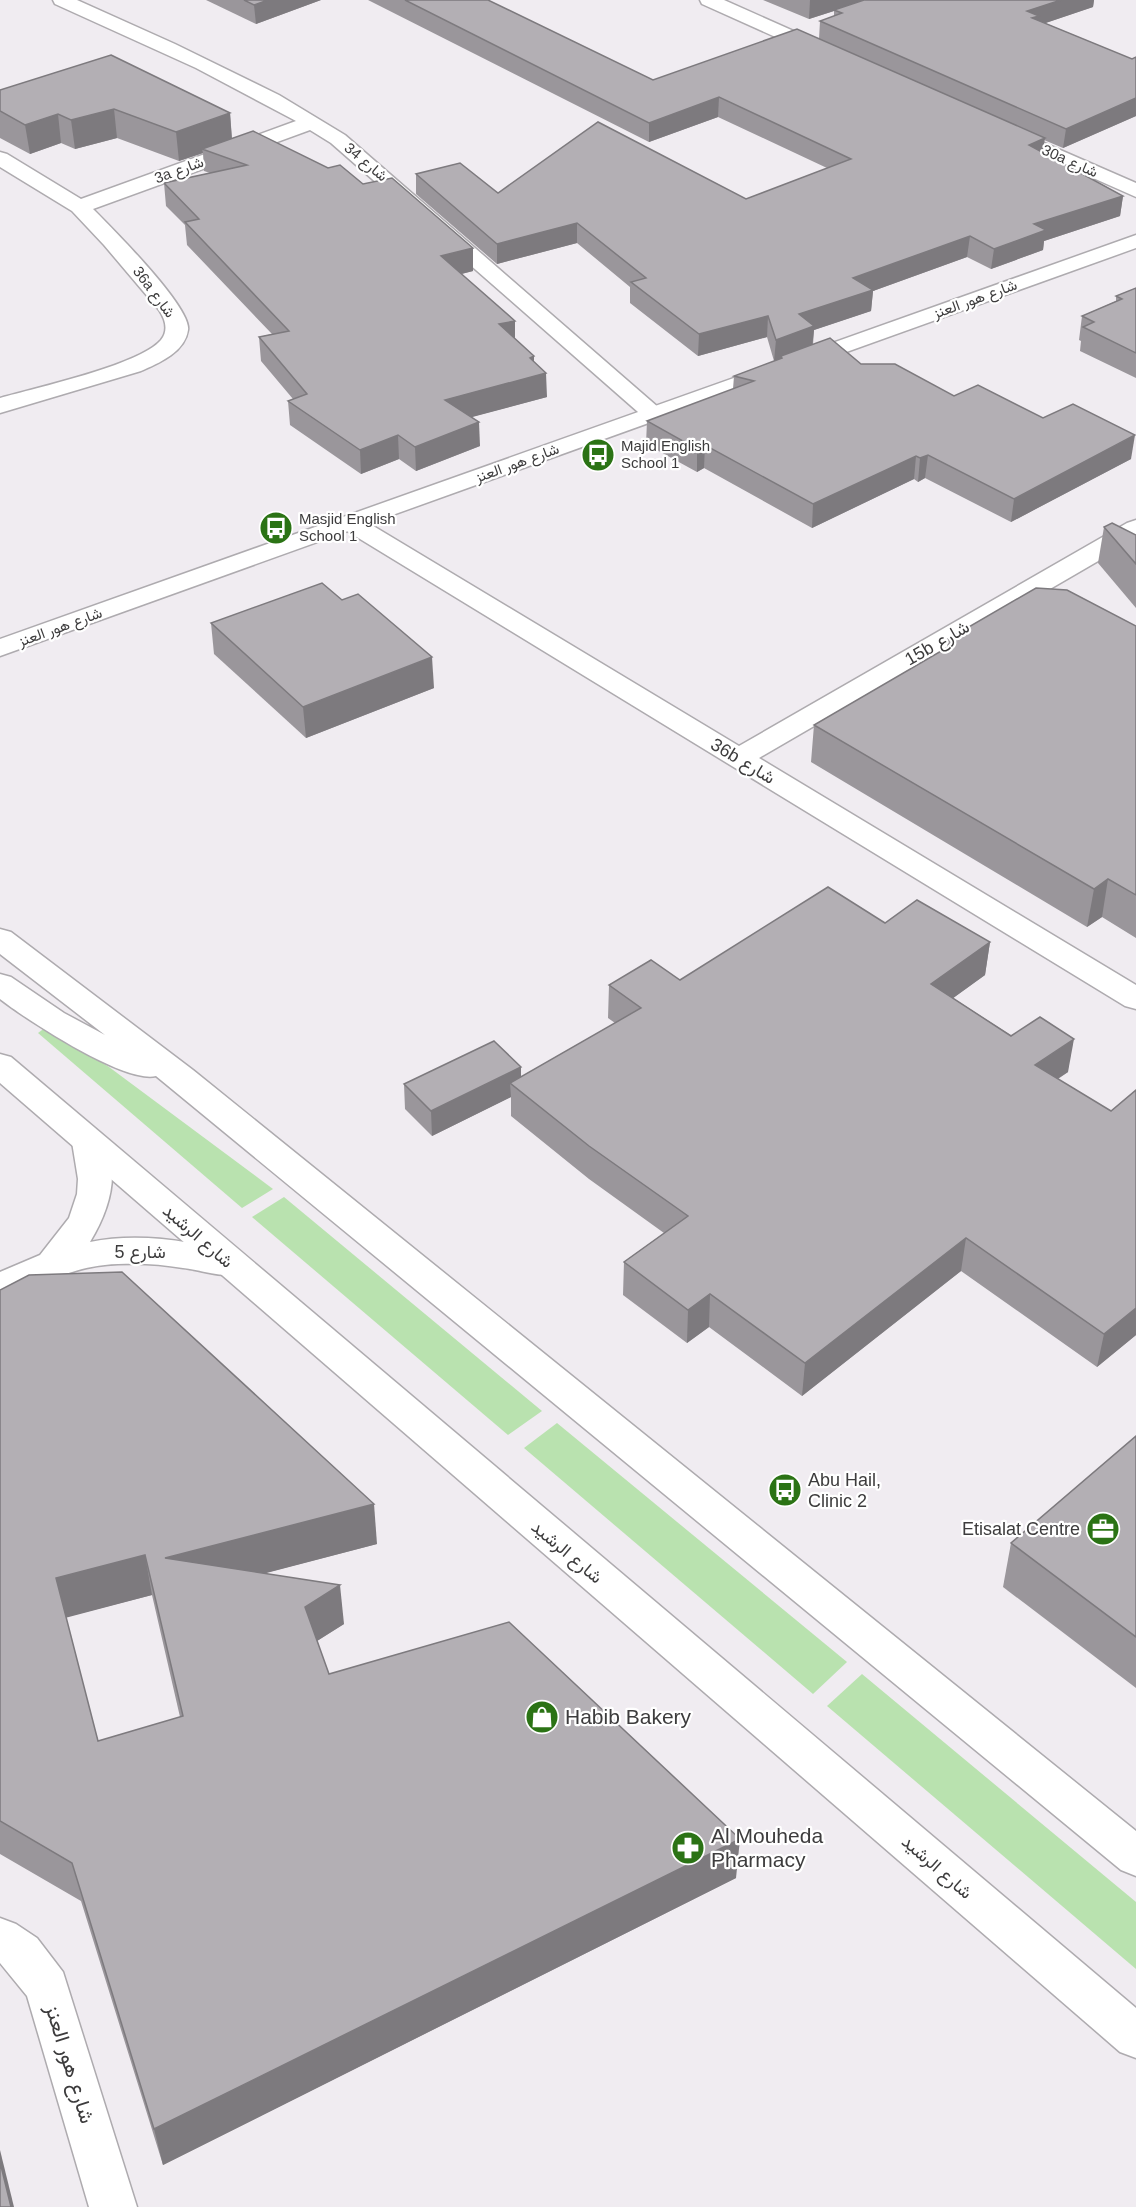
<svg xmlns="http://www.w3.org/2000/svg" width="1136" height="2207" viewBox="0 0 1136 2207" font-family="Arial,Vazirmatn,sans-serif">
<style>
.green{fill:#b9e2af}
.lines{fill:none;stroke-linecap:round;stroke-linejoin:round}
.street-casing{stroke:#aeabaf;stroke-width:3}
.secondary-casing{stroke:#aeabaf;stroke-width:3}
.street{fill:#fff;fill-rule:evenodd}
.secondary{fill:#fff;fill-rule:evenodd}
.wall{fill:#9a969b;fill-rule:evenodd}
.shaded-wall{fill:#7d7a7e}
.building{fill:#b3afb4;stroke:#7d7a7e;stroke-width:1.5;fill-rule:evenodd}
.labels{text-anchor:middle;stroke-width:4.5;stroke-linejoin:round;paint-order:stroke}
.far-street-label{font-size:15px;fill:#3d3c3d;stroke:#fff}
.far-poi-label{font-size:15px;fill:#3d3c3d;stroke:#fff;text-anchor:start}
.street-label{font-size:18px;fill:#3d3c3d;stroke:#fff}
.poi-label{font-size:18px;fill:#3d3c3d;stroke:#fff;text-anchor:start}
.near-poi-label{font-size:21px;fill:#3d3c3d;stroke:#fff;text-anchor:start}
.near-street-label{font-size:21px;fill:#3d3c3d;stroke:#fff}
</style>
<rect width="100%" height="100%" fill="#f0ecf1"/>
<!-- green -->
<g class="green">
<path d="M46,1027L109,1067L273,1189L242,1208L38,1033Z"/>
<path d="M284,1197L542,1411L508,1435L252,1217Z"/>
<path d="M557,1423L847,1662L813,1694L524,1448Z"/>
<path d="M862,1674L1136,1902V1969L827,1706Z"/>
</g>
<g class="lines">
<!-- street casing -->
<g class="street-casing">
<g id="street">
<path d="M53,0H77L175,44L279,95L345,135L666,414L662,419L654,421L646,419L331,143L310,130L93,209C111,227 192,308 188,330C185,352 159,363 141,371L0,413V398C35,388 140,365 161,340C169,330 165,319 159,310L104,245L72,211L0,167V152L7,154L81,199L296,121L196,68L55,4Z"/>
<path d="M700,0H724L832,48L835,52L825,58L818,56L702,4Z"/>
<path d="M1003,125L1136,183V197L996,135L993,131L996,127Z"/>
<path d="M351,515L360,518L739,746L1127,523L1136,520V539L759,758L1136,985V1009L1125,1006L342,528L338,523L342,518Z"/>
<path d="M89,1130L101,1134C122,1170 110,1209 90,1242C139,1232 194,1241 241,1255L247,1264L241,1273C222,1279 203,1270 183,1268C161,1264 140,1263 118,1264C67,1266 45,1286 0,1300V1272L40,1255L69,1218L77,1194L78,1179L72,1142L77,1134Z"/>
<path d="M0,1918L16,1924L37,1938L63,1972L137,2207H89L27,1996L0,1963Z"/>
</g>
</g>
<!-- secondary casing -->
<g class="secondary-casing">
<g id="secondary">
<path d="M1136,235V248L0,656V639Z"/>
<path d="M0,929L11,932L193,1070L1136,1831V1876L1121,1870L156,1076C125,1084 27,1020 0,999V974L11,977L64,1013L105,1035L0,954Z"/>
<path d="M0,1054L11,1057L1136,2008V2058L1120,2052L0,1083Z"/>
</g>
</g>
<!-- street -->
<use href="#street" class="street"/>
<!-- secondary -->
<use href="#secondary" class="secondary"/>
</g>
<!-- wall -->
<g class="wall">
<path d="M206,0H321L256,24Z"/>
<path d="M368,0H488L653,80L819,39L820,21L834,16V11L809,19L763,0H1094L1093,7L1045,23L1132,59L1136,57V116L1063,148L1044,140L1043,152L1123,196L1120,216L1044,241L1043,250L991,269L967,257L873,291L871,311L814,330L813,345L861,364L954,396L1043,418L1131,459L1011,522L925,478L918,482L914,479L812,528L704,468L697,472L646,444L647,421L733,389L734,376L774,361L767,337L698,356L630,303V287L577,243L497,264L416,194V174L498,193L746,199L827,168L718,117L649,142Z"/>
<path d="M0,90L230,113L232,138L363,184L473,271L461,274L515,321V339L534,362L547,397L471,417L480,446L416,471L399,459L361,474L290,425L288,401L293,399L261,361L259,337L272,334L187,245L185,225L166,206L164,183L210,173L204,171L203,153L179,161L117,138L75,149L61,143L30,154L0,138Z"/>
<path d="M1136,288V378L1080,351L1081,341L1079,340L1082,316L1116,301V296Z"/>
<path d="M1104,527L1136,535V608L1098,563Z"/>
<path d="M211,623L434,688L306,738L214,654Z"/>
<path d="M1136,626V938L1102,917L1087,927L811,762L814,725L947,648L948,639Z"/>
<path d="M885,923L990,942L985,975L953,998L1068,1072L1058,1079L1136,1335L1097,1367L961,1271L802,1396L709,1327L687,1343L623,1295L624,1262L664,1233L589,1179L511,1116V1097L432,1136L405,1109L404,1084L521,1067V1077L615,1023L608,1018L609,985L680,980Z"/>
<path d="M0,1290L377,1544L265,1573L344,1624L317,1641L329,1674L736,1878L163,2165L81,1901L0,1854ZM152,1595L180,1717L98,1741L66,1617Z"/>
<path d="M1136,1436V1688L1003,1587L1011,1543Z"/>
</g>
<!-- shaded-wall -->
<g class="shaded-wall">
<path d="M268,0H321L256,24L254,5Z"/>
<path d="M810,0H868L809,19Z"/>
<path d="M1061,0H1094L1093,7L1037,26L1027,11Z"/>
<path d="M719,97L718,117L649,142V123Z"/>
<path d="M1136,98V116L1063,148L1066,129Z"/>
<path d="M114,109L117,138L75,149L71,120Z"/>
<path d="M230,113L232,142L202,149L203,153L179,161L176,132Z"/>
<path d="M58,114L61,143L30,154L25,125Z"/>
<path d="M1045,138L1042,158L1029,145Z"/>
<path d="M1123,196L1120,216L1044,241L1043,250L991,269L994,249L1034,224Z"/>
<path d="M577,223V243L497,264V244Z"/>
<path d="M970,236L967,257L873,291L871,311L814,330L812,348L781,356V359L774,361L776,340L799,314L853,278Z"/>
<path d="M473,248V271L442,279L441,256Z"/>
<path d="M768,316L767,337L698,356L699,334Z"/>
<path d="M515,321V344L499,324Z"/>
<path d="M534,356V376L546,373L547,397L446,424L445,400Z"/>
<path d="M479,422L480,446L416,471L415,447Z"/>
<path d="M398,435L399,459L361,474L360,450Z"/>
<path d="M1135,435L1131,459L1011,522L1014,499Z"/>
<path d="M705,445L704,468L697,472V449Z"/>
<path d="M928,455L925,478L918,482L920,458Z"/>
<path d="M916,456L914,479L812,528L813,504Z"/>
<path d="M432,657L434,688L306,738L303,707Z"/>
<path d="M1108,879L1102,917L1087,927L1094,889Z"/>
<path d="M990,942L985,975L927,1017L931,984Z"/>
<path d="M1074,1039L1068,1072L1029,1097L1035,1065Z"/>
<path d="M521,1067V1092L510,1083L511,1097L432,1136L431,1111Z"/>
<path d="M966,1238L961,1271L802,1396L805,1363Z"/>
<path d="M710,1294L709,1327L687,1343L688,1310Z"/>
<path d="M1136,1308V1335L1097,1367L1104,1334Z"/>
<path d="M374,1504L377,1544L171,1598L165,1558Z"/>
<path d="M145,1555L152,1595L65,1618L56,1578Z"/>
<path d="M340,1585L344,1624L309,1646L305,1607Z"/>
<path d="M740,1839L736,1878L163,2165L154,2129Z"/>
<path d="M0,2150L14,2207H11L0,2162Z"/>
</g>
<!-- building -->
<g class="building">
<path d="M244,0H268L254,5Z"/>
<path d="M405,0H488L653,80L797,29L1045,138L1029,145L1123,196L1034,224L1046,230L994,249L970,236L853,278L873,290L799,314L814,326L776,340L768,316L699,334L631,282L646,278L577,223L497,244L416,174L460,163L498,193L598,122L746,199L851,159L719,97L649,123Z"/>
<path d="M864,0H1061L1027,11L1039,16L1032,18L1132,59L1136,57V98L1066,129L820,21L842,13L834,10Z"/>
<path d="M111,55L230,113L176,132L114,109L71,120L58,114L25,125L0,111V90Z"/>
<path d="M253,131L328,168L340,165L363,184L392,178L473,248L441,256L515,321L499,324L534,356L530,358L546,373L445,400L479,422L415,447L398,435L360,450L288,401L307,394L259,337L289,331L185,222L199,219L164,183L247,165L202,149Z"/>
<path d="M1136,288V353L1083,327L1094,322L1082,316L1122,299L1116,296Z"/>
<path d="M830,338L861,364H895L954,396L978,385L1043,418L1073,404L1135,435L1014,499L928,455L920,458L916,456L813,504L705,445L697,449L647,421L754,381L734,376L782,358L781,356Z"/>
<path d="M1112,523L1136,535V564L1104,527Z"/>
<path d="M322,583L342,600L358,594L432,657L303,707L211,623Z"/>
<path d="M1036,588L1067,590L1136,626V895L1108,879L1094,889L814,725L955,643L948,639Z"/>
<path d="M828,887L885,923L917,900L990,942L931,984L1011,1036L1040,1017L1074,1039L1035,1065L1111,1111L1136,1090V1308L1104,1334L966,1238L805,1363L710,1294L688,1310L624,1262L688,1216L589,1146L510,1083L641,1008L609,985L651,960L680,980Z"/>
<path d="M494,1041L521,1067L431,1111L404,1084Z"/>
<path d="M122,1272L374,1504L165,1558L340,1585L305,1607L329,1674L509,1622L740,1839L154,2129L72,1863L0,1821V1290L29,1275ZM145,1555L183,1716L98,1741L56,1578Z"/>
<path d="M1136,1436V1637L1011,1543Z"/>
<path d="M0,2162L11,2207H0Z"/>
</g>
<!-- icons -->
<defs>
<g id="bus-disc" transform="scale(1.725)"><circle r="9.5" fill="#2b7315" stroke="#fff"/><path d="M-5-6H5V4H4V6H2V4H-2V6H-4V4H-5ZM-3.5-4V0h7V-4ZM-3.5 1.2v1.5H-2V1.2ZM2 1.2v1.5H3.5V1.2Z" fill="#fff"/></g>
<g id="office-disc" transform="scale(1.725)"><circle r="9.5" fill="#2b7315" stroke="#fff"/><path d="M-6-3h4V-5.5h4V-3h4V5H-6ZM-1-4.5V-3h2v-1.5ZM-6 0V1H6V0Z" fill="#fff"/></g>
<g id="shop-disc" transform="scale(1.725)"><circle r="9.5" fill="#2b7315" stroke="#fff"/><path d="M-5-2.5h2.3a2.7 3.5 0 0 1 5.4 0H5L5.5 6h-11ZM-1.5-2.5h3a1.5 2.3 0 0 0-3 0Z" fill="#fff"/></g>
<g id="pharmacy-disc" transform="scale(1.725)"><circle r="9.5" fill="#2b7315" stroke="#fff"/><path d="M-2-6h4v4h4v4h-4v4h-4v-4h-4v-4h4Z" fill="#fff"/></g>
</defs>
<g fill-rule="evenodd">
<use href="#bus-disc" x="598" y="455"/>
<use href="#bus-disc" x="276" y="528"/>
<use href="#bus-disc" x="785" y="1490"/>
<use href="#office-disc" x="1103" y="1529"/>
<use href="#shop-disc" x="542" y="1717"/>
<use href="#pharmacy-disc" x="688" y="1848"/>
</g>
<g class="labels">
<!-- far-street labels -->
<g class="far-street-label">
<text transform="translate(1070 161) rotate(24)" y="5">30a شارع</text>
<text transform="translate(366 162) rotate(40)" y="5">شارع 34</text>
<text transform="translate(179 170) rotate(-20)" y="5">3a شارع</text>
<text transform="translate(154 292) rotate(53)" y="5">36a شارع</text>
<text transform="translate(975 299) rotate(-20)" y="5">شارع هور العنز</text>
<text transform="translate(517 463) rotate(-20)" y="5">شارع هور العنز</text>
<text transform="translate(60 627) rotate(-20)" y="5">شارع هور العنز</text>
</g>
<!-- far-poi labels -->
<g class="far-poi-label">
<text x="621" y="451">Majid English<tspan x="621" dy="17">School 1</tspan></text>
<text x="299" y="524">Masjid English<tspan x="299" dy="17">School 1</tspan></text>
</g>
<!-- street labels -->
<g class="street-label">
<text transform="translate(937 643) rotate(-30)" y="6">15b شارع</text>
<text transform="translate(743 761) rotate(31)" y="6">36b شارع</text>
<text transform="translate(198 1236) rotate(41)" y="6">شارع الرشيد</text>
<text x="140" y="1258">شارع 5</text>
<text transform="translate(567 1552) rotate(40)" y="6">شارع الرشيد</text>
<text transform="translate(937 1867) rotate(41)" y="6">شارع الرشيد</text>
</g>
<!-- poi labels -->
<g class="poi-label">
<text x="808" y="1486">Abu Hail,<tspan x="808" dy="21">Clinic 2</tspan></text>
<text x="1080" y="1535" text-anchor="end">Etisalat Centre</text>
</g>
<!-- near-poi labels -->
<g class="near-poi-label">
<text x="565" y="1724">Habib Bakery</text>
<text x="711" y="1843">Al Mouheda<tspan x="711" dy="24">Pharmacy</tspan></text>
</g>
<!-- near-street labels -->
<g class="near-street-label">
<text transform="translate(70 2064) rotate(73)" y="7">شارع هور العنز</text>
</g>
</g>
</svg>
